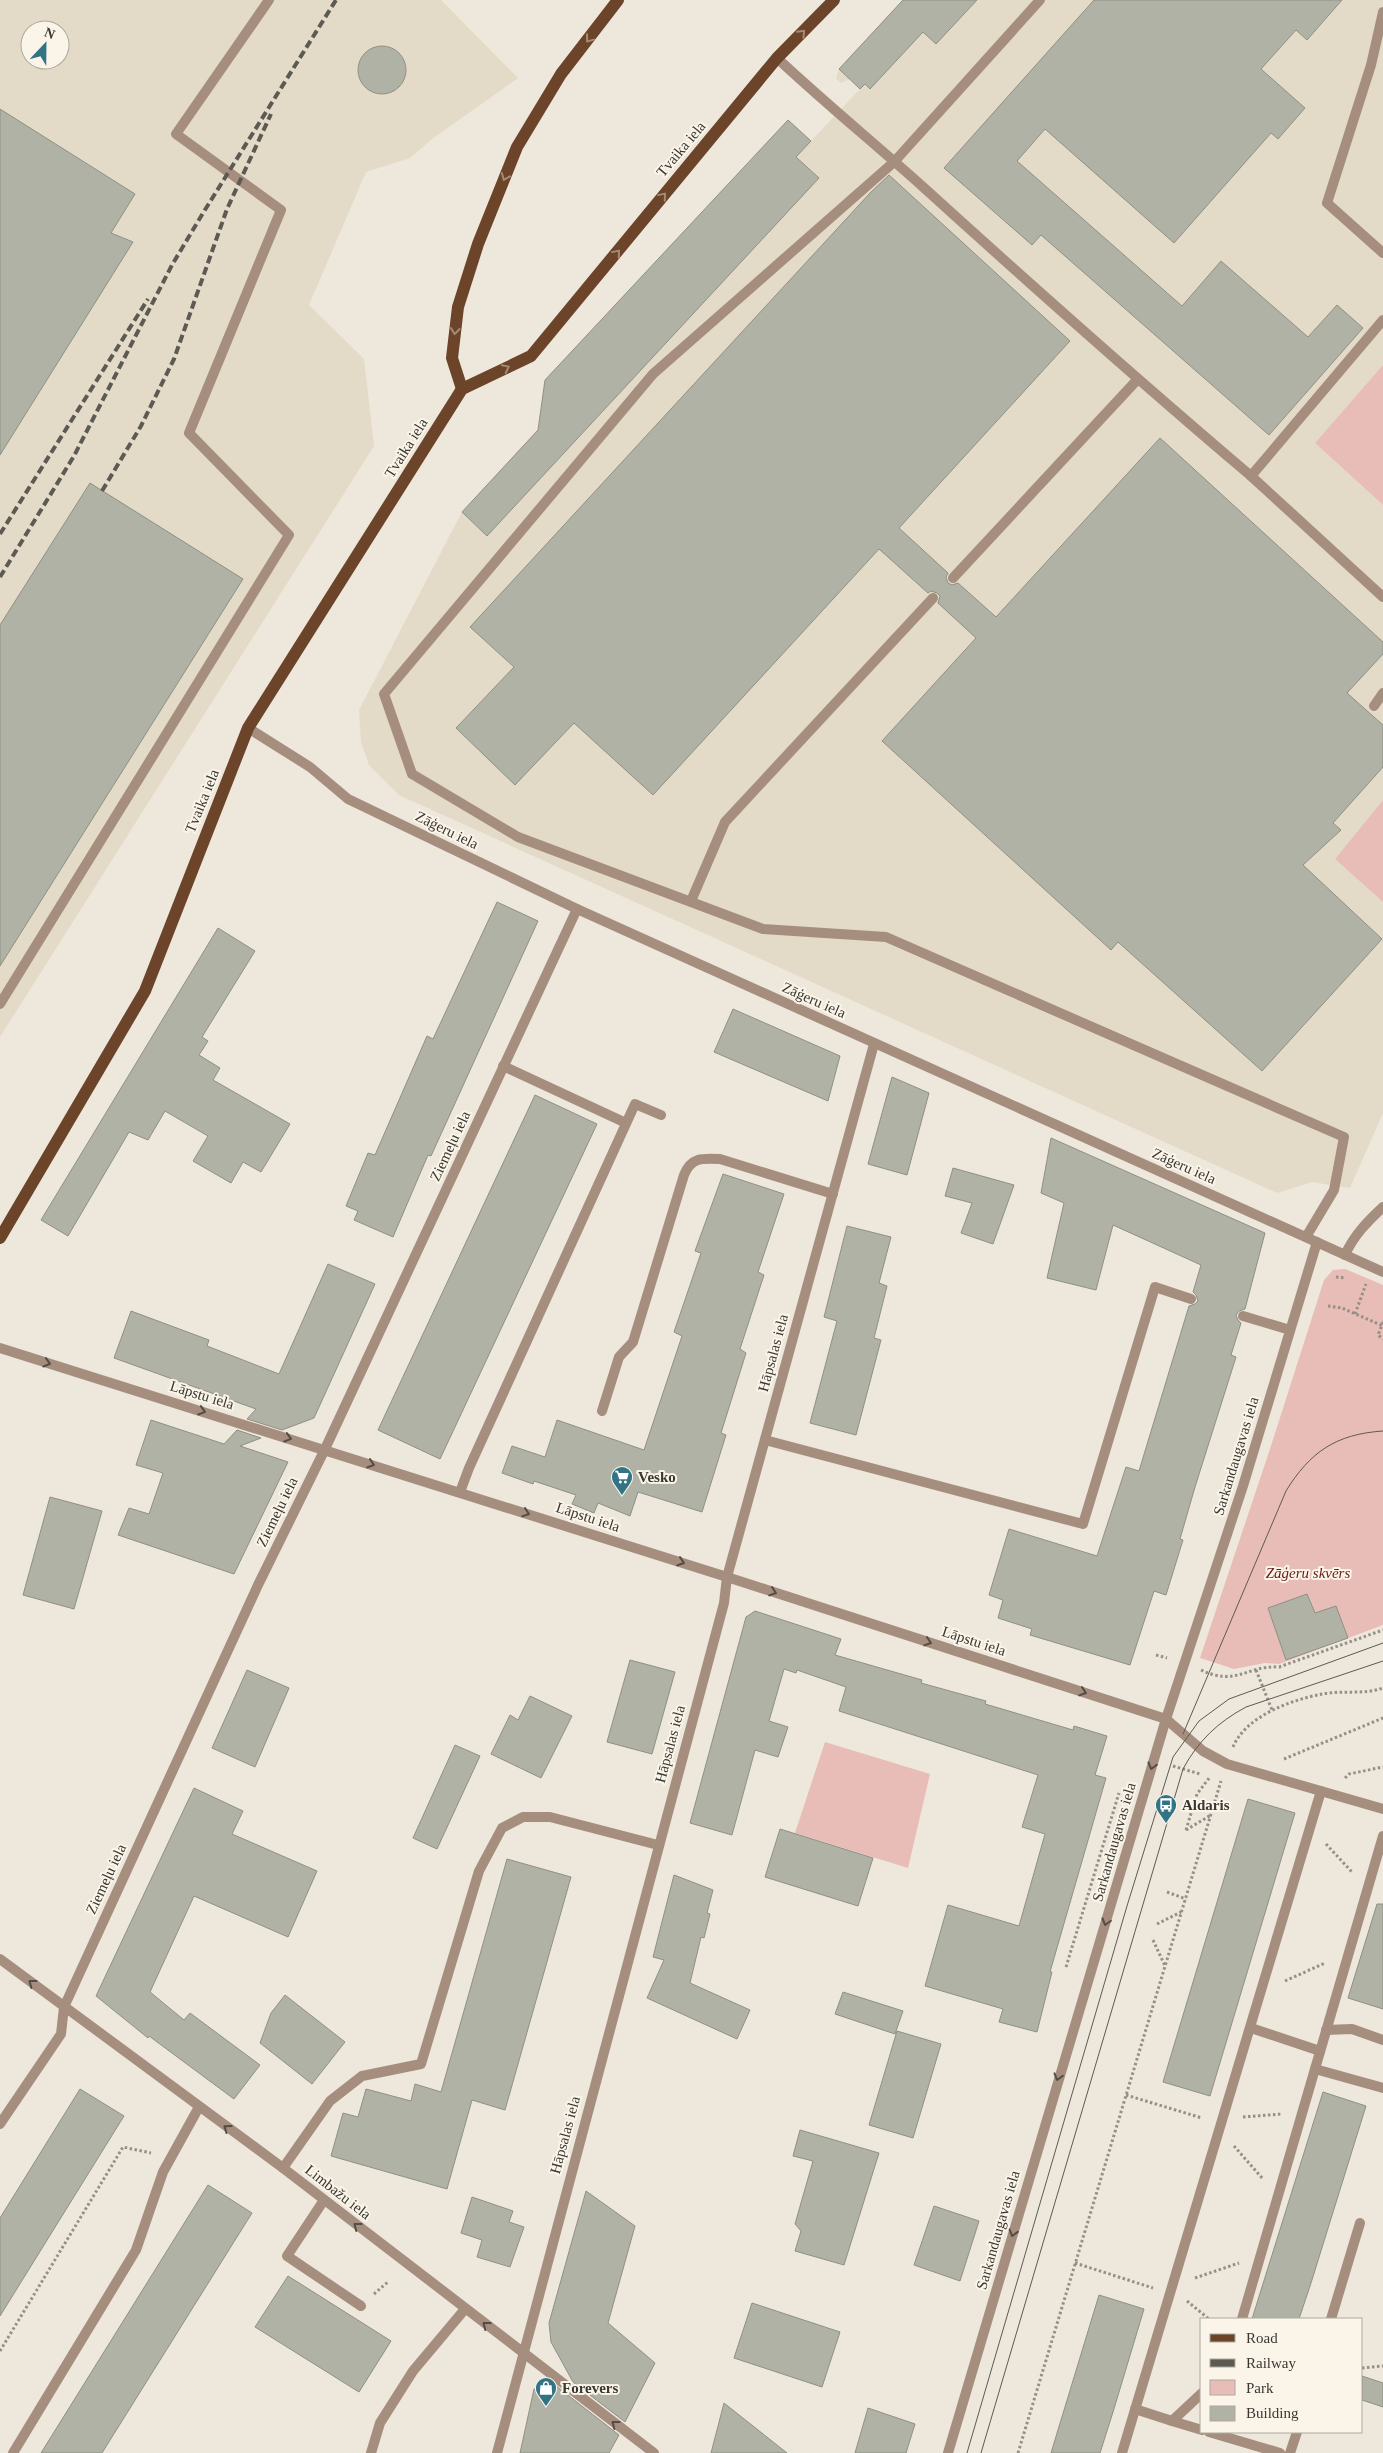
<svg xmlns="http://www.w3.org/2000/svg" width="1383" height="2453" viewBox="0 0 1383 2453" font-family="Georgia,serif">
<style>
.built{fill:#e4dac8;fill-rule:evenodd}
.green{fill:#e8bdb7}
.building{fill:#b1b2a6;stroke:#8f9084}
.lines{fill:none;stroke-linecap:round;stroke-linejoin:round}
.path{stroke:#948f87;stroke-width:3;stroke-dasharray:2.5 2.5;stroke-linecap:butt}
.service{stroke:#a68e7f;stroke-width:10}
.minor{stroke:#a68e7f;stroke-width:10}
.primary{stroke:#6c4429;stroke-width:12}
.tram{stroke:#5d5a53;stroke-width:1}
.rail{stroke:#5d5a53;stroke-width:4;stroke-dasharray:8 4;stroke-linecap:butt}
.oneway{stroke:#a58b76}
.oneway2{stroke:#544d45}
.labels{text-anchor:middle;stroke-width:4;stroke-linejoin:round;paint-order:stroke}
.street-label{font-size:15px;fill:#393732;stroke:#fbf5e9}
.poi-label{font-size:15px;font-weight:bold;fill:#393732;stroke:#fbf5e9;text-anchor:start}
.park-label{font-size:15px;font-style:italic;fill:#671916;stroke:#fbf5e9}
</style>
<rect width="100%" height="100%" fill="#eee7dc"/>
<!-- built -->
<g class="built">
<path d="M0,0H441L518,78L432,139L410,158L366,172L309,305L364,359L374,446L0,1037ZM30,30H60V60H30Z"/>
<path d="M903,0H1383V365L1315,443L1383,505V800L1335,859L1383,902V1113L1350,1188L1312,1182L1277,1193L399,795L369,765L361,742L359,710L462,512L538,430L545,380L784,125L792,123L811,141L860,89L850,79L841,83L836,78L839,69Z"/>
</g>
<!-- green -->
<g class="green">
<path d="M1383,365V505L1315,443Z"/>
<path d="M1383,800V902L1335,859Z"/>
<path d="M1345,1269L1383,1285V1625L1279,1664L1265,1663L1234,1669L1200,1658L1270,1449L1324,1280L1333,1270Z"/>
<path d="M825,1742L930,1774L908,1868L795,1833Z"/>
</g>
<!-- building -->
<g class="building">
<path d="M903,0H977L936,44L923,32L870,89L865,84L860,89L839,69Z"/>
<path d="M1094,0H1342L1307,40L1296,30L1261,69L1305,108L1278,139L1271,133L1174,243L1045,129L1017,161L1182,306L1221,261L1308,337L1337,305L1363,328L1269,435L1041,235L1032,245L944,168Z"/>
<circle cx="382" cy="70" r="24"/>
<path d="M0,109L135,194L111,233L133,242L0,455Z"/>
<path d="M788,120L811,141L796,157L819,178L487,536L462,512L538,430L545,380Z"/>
<path d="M889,175L1070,341L899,528L948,573L946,577L948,583L952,585L958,583L996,617L1160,438L1383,642V654L1347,693L1383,725V767L1333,823L1341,830L1303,865L1382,939L1262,1071L1118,942L1111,950L882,741L976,638L938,603L940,596L937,593L931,591L928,593L879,549L653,795L574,723L515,785L456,728L514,667L470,627L871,192Z"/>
<path d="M90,483L243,579L0,966V625Z"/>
<path d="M497,902L538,921L431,1156L428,1155L393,1237L354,1220L358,1211L346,1206L368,1153L375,1155L427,1036L433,1039Z"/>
<path d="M218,928L255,951L202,1037L208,1041L199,1055L220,1068L213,1080L290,1124L261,1172L243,1162L231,1183L193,1161L208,1136L165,1111L148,1140L129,1132L68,1236L41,1220Z"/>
<path d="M733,1009L840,1056L828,1101L714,1052Z"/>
<path d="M892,1077L929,1093L907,1175L868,1164Z"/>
<path d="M535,1095L597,1124L440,1459L378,1430Z"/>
<path d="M1051,1138L1265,1233L1245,1309L1239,1311L1236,1315L1238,1320L1241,1323L1231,1355L1236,1357L1195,1487L1180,1539L1183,1540L1166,1595L1154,1591L1130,1665L1030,1635L1032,1629L998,1618L1003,1600L989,1595L1009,1529L1097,1556L1126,1467L1139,1471L1189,1306L1195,1304L1198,1301L1196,1295L1193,1292L1201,1265L1113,1225L1096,1290L1047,1278L1064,1203L1041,1193Z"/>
<path d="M953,1168L1014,1185L993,1244L961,1233L972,1203L945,1196Z"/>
<path d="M723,1174L784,1194L758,1272L764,1275L740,1349L746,1353L721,1433L726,1435L702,1512L638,1492L630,1516L598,1503L594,1513L572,1504L576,1495L534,1481L533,1484L502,1473L512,1446L545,1457L557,1420L644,1450L682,1336L674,1332L701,1253L695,1251Z"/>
<path d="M847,1226L891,1237L879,1283L887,1286L874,1338L881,1340L856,1435L810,1423L837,1321L824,1317Z"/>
<path d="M328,1264L375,1284L314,1418L282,1430L247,1419L256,1409L114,1358L131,1311L209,1340L207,1346L279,1374Z"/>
<path d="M151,1420L224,1444L237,1430L261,1438L240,1446L288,1462L234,1574L118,1535L129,1508L149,1514L163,1473L136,1465Z"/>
<path d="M50,1497L102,1511L74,1609L23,1595Z"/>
<path d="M1307,1594L1315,1613L1336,1606L1348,1638L1286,1660L1268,1608Z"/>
<path d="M755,1611L841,1639L835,1655L922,1680L921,1683L986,1701L985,1704L1073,1730L1074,1726L1107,1736L1095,1775L1106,1778L1050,1972H1052L1037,2032L999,2022L1003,2009L925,1986L948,1905L1019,1926L1045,1834L1022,1827L1038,1775L839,1711L846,1687L797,1670L796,1673L784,1669L769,1721L788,1727L778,1757L755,1750L732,1835L690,1823L746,1617Z"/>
<path d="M630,1660L675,1672L652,1754L607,1742Z"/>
<path d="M247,1670L289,1688L255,1767L212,1748Z"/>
<path d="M530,1696L572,1716L541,1778L491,1754L510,1715L518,1720Z"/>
<path d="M455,1745L480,1756L437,1849L413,1838Z"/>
<path d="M194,1788L243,1811L232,1834L317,1871L288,1937L194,1896L150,1992L184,2020L190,2013L260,2065L234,2099L149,2036L148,2038L96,1996Z"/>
<path d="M1248,1799L1295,1813L1210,2096L1163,2082Z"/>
<path d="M780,1829L873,1858L858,1906L765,1877Z"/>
<path d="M507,1859L571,1877L505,2110L472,2100L447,2189L331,2156L343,2113L358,2117L366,2089L411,2101L415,2084L441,2092Z"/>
<path d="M674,1875L713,1890L707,1913L710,1914L704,1938L701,1937L690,1983L750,2010L737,2039L647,1998L664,1960L653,1957Z"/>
<path d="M1377,1904H1383V2009L1348,1998Z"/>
<path d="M843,1992L903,2011L895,2034L835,2014Z"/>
<path d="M285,1995L345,2042L312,2084L260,2043L271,2013Z"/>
<path d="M897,2031L941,2044L913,2138L869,2125Z"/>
<path d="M80,2089L124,2116L0,2316V2218Z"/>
<path d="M1323,2092L1366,2106L1311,2283L1299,2319H1252Z"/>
<path d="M800,2130L879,2153L844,2265L795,2251L801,2231L795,2224L813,2161L793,2156Z"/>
<path d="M208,2185L252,2213L102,2453H41Z"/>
<path d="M586,2191L635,2226L608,2323L655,2363L625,2422L573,2382L551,2342L549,2323Z"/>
<path d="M472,2197L513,2211L509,2222L524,2227L510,2267L477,2257L482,2240L461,2233Z"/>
<path d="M934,2206L979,2221L960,2281L914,2265Z"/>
<path d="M288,2276L391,2341L359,2392L255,2327Z"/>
<path d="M1099,2295L1144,2309L1113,2412L1100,2453H1051Z"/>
<path d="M752,2303L840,2332L822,2387L734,2358Z"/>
<path d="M1362,2376L1383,2383V2407L1362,2400Z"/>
<path d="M555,2385L619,2435L609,2453H520L534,2389Z"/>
<path d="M724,2403L787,2453H711Z"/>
<path d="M868,2408L915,2424L906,2453H855Z"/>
</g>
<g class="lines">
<!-- path -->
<g class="path">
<path d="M1336,1277L1346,1278"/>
<path d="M1328,1306L1342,1308L1383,1326"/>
<path d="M1355,1314L1366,1284"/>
<path d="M1383,1322L1378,1335L1383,1339"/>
<path d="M1156,1655L1167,1658"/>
<path d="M1201,1670C1237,1687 1246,1665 1279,1667L1383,1630"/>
<path d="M1256,1670L1272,1710"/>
<path d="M1233,1747C1246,1716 1291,1700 1322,1694C1342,1690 1364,1695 1383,1688"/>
<path d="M1284,1759L1383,1718"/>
<path d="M1173,1766L1200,1774"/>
<path d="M1345,1778L1349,1774L1383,1767"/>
<path d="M1186,1830L1197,1794L1210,1777"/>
<path d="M1186,1830L1211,1815"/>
<path d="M1326,1844L1352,1872"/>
<path d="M1167,1892L1186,1899"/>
<path d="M1157,1924L1181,1912"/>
<path d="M1153,1940L1165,1966"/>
<path d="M1066,1967L1119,1793"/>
<path d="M1285,1981L1325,1963"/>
<path d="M1126,2095L1202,2118"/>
<path d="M1243,2117L1282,2114"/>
<path d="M1234,2146L1263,2179"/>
<path d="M1075,2263L1153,2288"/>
<path d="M1195,2278L1239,2263"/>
<path d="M374,2294L389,2281"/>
<path d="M1187,2301L1209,2319"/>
<path d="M0,2351L123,2147L151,2153"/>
<path d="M1362,2368L1383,2366"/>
<path d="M1018,2453L1221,1781"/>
</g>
<!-- service -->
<g class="service">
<path d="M1040,0L894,162L653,374L384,694L412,774L518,837L763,929L886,937L1344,1137L1334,1190L1306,1237"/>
<path d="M1383,12L1371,65L1327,203L1383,253"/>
<path d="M777,58C824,102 874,143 922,186C1030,284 1139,381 1251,476L1383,320"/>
<path d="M1251,476L1383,597"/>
<path d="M953,578L1137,380"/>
<path d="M1374,706L1383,693"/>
<path d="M691,901L725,822L933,598"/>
<path d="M0,1004L289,535L189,433L281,210L176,134L269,0"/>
<path d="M503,1066L626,1123"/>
<path d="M1345,1255C1354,1235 1367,1222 1383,1207"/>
<path d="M1243,1316L1290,1330"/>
<path d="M602,1411L619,1357L633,1342L684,1175C691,1157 703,1158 720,1159L833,1194"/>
<path d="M765,1440L1083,1524L1155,1287L1191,1299"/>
<path d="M460,1492L469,1468L635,1104L661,1115"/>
<path d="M1166,1719L1203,1751L1227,1764L1383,1809"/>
<path d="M1251,2028L1320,2051"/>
<path d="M1326,2030L1352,2029L1383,2040"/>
<path d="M1315,2069L1383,2088"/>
<path d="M283,2168L330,2101L362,2076L421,2064L479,1871L502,1828L523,1817H550L658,1845"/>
<path d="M324,2200L287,2256L361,2306"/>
<path d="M1242,2319L1383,1836"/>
<path d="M1331,2319L1360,2223"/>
<path d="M1135,2409L1172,2421L1202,2393"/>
<path d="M1172,2421L1202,2430"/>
<path d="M1209,2432L1280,2453"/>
<path d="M371,2453L380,2423L413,2371L465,2309"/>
<path d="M1122,2453L1321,1791"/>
<path d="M1290,2453L1297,2432"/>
</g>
<!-- minor -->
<g class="minor">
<path d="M248,728L310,767L348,799L577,909L1383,1272"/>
<path d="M0,1348L727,1577L1166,1719"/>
<path d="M0,1959L283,2168L654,2453"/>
<path d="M0,2124L61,2034L64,2007L258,1585L325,1449L577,909"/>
<path d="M13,2453L136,2250L163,2172L199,2107"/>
<path d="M497,2453L724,1603L727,1577L874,1044"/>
<path d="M948,2453L1166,1719L1243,1486L1317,1242"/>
</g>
<!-- primary -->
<g class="primary">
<path d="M462,389L452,358L458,307L478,244L517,147L561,74L618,0"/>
<path d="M0,1238L145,991L248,728L462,389L531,356L777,58L834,0"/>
</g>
<!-- tram -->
<g class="tram">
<path d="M1183,1734L1286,1491C1310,1452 1336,1434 1383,1431"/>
<path d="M967,2453L1127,1906L1173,1757L1199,1721L1229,1699L1383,1643"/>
<path d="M981,2453L1183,1769C1198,1741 1218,1722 1246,1707L1383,1661"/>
</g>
<!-- rail -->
<g class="rail">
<path d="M102,491L141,426L174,359L227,209L271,114"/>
<path d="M0,534L148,299"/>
<path d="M0,577L74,456L172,265L203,213L336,0"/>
</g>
</g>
<!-- one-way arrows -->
<defs><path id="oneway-chevron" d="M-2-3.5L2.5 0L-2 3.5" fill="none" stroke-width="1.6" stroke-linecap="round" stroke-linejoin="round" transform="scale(1.25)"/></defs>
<g class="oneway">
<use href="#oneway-chevron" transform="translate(802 33) rotate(-46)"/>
<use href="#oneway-chevron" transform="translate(589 39) rotate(127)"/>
<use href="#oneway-chevron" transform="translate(505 177) rotate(112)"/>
<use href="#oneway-chevron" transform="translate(663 196) rotate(-50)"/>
<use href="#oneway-chevron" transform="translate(617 253) rotate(-50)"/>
<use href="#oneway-chevron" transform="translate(455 331) rotate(96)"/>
<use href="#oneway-chevron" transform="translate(506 368) rotate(-26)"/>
</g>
<g class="oneway2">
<use href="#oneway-chevron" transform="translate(47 1363) rotate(17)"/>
<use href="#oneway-chevron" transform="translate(202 1411) rotate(17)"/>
<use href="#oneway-chevron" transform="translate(288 1438) rotate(17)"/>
<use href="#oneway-chevron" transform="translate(371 1464) rotate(18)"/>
<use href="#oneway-chevron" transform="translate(526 1513) rotate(18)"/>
<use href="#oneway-chevron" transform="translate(681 1562) rotate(18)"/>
<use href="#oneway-chevron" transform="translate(773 1592) rotate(18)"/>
<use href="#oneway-chevron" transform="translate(928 1642) rotate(18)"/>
<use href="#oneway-chevron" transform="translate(1083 1692) rotate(18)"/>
<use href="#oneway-chevron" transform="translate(1152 1766) rotate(106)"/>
<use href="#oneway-chevron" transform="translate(1106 1922) rotate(106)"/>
<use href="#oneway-chevron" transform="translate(32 1983) rotate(-143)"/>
<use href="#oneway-chevron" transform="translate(1058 2077) rotate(106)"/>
<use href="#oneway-chevron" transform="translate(227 2128) rotate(-144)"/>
<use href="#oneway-chevron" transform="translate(357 2226) rotate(-142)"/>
<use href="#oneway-chevron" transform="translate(1013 2233) rotate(106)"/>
<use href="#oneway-chevron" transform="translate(486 2325) rotate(-142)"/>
<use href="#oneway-chevron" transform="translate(615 2424) rotate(-143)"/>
</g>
<!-- icons -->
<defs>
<g id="supermarket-pin" transform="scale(1.125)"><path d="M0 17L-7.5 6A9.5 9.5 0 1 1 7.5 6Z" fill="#327486" stroke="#fbf5e9"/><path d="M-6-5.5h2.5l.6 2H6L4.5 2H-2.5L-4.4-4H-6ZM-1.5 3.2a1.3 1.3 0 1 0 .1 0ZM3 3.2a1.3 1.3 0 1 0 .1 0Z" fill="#fff"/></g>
<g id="bus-pin" transform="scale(1.125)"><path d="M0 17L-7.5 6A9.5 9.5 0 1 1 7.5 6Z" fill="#327486" stroke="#fbf5e9"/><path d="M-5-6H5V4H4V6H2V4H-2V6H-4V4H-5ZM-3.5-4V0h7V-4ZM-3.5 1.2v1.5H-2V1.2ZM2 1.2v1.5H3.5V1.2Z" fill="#fff"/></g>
<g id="shop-pin" transform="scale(1.125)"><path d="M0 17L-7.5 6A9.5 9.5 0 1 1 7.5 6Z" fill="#327486" stroke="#fbf5e9"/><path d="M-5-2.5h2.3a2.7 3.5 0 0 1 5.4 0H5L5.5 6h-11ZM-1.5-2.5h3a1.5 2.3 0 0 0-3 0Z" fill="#fff"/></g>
</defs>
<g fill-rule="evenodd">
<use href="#supermarket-pin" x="622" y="1477"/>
<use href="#bus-pin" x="1166" y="1805"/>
<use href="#shop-pin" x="546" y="2388"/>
</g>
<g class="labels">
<!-- street labels -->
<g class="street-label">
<text transform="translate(681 149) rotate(-50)" y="5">Tvaika iela</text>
<text transform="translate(406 448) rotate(-58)" y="5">Tvaika iela</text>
<text transform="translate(202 801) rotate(-68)" y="5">Tvaika iela</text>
<text transform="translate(447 830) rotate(26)" y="5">Zāģeru iela</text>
<text transform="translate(814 1000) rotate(24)" y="5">Zāģeru iela</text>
<text transform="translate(450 1146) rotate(-65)" y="5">Ziemeļu iela</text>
<text transform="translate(1184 1166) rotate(24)" y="5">Zāģeru iela</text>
<text transform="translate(773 1353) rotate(-75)" y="5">Hāpsalas iela</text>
<text transform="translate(202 1395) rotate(17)" y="5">Lāpstu iela</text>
<text transform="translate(1236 1456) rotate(-73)" y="5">Sarkandaugavas iela</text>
<text transform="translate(277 1512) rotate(-64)" y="5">Ziemeļu iela</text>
<text transform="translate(588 1517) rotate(18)" y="5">Lāpstu iela</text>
<text transform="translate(974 1641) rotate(18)" y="5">Lāpstu iela</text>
<text transform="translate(670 1744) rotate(-75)" y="5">Hāpsalas iela</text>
<text transform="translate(1114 1842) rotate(-74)" y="5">Sarkandaugavas iela</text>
<text transform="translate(106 1879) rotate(-65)" y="5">Ziemeļu iela</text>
<text transform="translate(565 2135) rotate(-75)" y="5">Hāpsalas iela</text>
<text transform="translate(338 2192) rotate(38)" y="5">Limbažu iela</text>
<text transform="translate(998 2230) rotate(-74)" y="5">Sarkandaugavas iela</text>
</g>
<!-- poi labels -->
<g class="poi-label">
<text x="638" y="1482">Vesko</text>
<text x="1182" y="1810">Aldaris</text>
<text x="562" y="2393">Forevers</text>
</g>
<!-- park labels -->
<g class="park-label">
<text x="1308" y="1578">Zāģeru skvērs</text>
</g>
</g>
<!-- legend -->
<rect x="1200" y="2318" width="162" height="115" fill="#fbf5e9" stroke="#ada9a0"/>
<rect x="1210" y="2334" width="25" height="8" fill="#6c4429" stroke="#ada9a0"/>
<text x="1246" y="2343" font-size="15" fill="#393732">Road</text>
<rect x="1210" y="2359" width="25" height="8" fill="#5d5a53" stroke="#ada9a0"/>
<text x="1246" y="2368" font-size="15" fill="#393732">Railway</text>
<rect x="1210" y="2380" width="25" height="15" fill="#e8bdb7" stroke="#ada9a0"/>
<text x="1246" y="2393" font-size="15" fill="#393732">Park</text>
<rect x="1210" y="2406" width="25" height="15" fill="#b1b2a6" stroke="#ada9a0"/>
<text x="1246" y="2418" font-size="15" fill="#393732">Building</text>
<!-- north arrow -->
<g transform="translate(45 45) rotate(22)"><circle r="24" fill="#fbf5e9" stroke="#ada9a0"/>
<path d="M0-4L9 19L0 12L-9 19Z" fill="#327486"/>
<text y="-8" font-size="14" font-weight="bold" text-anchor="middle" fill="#393732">N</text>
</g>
</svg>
